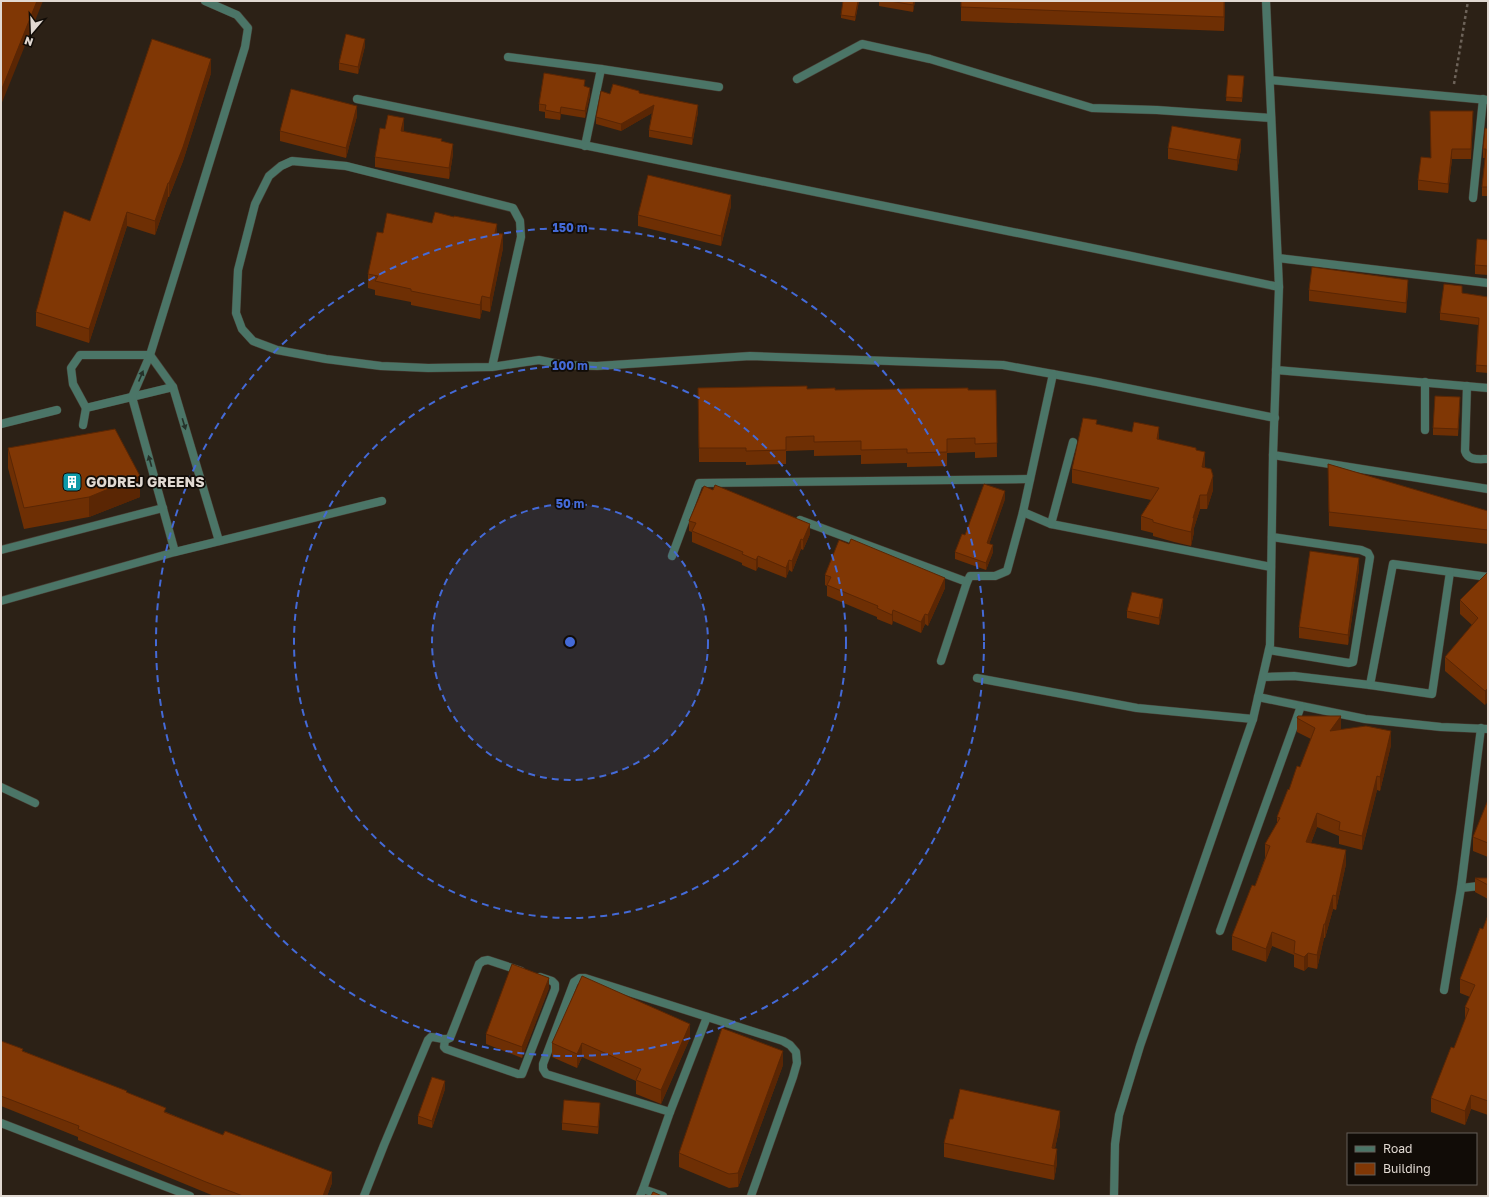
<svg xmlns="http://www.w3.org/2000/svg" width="1489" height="1197" viewBox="0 0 1489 1197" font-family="'Golos Text',sans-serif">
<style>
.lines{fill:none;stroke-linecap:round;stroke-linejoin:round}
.service-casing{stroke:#493e34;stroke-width:9}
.minor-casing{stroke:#493e34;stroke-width:9}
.path{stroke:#6d6359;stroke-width:2.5;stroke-dasharray:3 3;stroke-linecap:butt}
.service{stroke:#4b7567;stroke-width:8}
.minor{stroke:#4b7567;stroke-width:8}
.wall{fill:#6e2f04}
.shaded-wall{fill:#5a2604}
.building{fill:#803705;stroke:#5a2604}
.oneway{fill:#253129}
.ring{fill:none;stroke:#446ad7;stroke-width:2;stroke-dasharray:7 5}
.labels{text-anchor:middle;stroke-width:3.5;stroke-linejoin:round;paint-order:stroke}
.poi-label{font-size:14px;font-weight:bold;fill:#e1d9d2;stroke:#110c07;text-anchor:start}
.centre{fill:#446ad7;stroke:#110c07;stroke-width:2}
.ring-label{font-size:12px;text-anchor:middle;font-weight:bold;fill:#446ad7;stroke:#110c07;stroke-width:3.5;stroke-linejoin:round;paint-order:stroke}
</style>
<rect width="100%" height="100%" fill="#2c2116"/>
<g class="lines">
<!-- service casing -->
<g class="service-casing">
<g id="service">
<path d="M797,79L862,44L930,59L1092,108L1157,110L1271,118"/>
<path d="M1269,650L1349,663L1353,662L1370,557L1368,553L1361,550L1272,537"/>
<path d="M1,787L35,803"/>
<path d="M643,1189L670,1112L707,1017"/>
</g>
</g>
<!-- minor casing -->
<g class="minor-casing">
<g id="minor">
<path d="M508,57L601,69L585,146"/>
<path d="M601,69L719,87"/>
<path d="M1270,80L1488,100"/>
<path d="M357,99L1131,256L1279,287"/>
<path d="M1473,198L1483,99"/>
<path d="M1278,258L1488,283"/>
<path d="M150,355L173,387L219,541"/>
<path d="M492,367L428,368L381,366L326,359L277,350L253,341L242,329L236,313L238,270L255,204L269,176L281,166L292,161L346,166L513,208L520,221L521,237L492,367L539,360L564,365L597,366L750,356L1003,365L1097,382L1275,418"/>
<path d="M1276,370L1488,388"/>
<path d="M1425,382V430"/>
<path d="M1467,386L1465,451C1468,461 1479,459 1488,459"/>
<path d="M86,408L73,384L71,368L80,355H150"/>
<path d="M1,424L57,410"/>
<path d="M83,425L86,408L173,387"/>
<path d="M1273,455L1488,489"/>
<path d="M1023,512L1051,524L1271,567"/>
<path d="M800,520L967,582"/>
<path d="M1051,524L1073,442"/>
<path d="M1,550L163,508"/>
<path d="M175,552L132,397L150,355L245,47L248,28L237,15L205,1"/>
<path d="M672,556L699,483L1030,479"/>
<path d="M1,601L175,552L382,501"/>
<path d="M941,661L967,582L970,576H995L1007,571L1023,512L1053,374"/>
<path d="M1263,677L1294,676L1370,685L1393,564L1488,577"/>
<path d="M977,678L1137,708L1253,719"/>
<path d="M1370,685L1432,694L1450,572"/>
<path d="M1258,697L1365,719L1441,727L1488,729"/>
<path d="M1461,888L1488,885"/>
<path d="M1220,931L1301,706"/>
<path d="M1444,990L1461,888L1481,728"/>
<path d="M445,1040L444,1047L446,1049L518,1074H522L555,989V984L552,981L540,977"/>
<path d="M670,1112L546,1074L543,1069V1064L574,982L580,978H585L783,1041L790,1045L796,1052L797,1063L793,1077L751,1196"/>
<path d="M1,1123L190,1196"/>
<path d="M364,1196L384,1145L428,1040L431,1037C437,1037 445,1041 450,1038L479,964L483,961L488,960L521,971"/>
<path d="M640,1196L643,1189L663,1196"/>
<path d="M1114,1196L1115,1144L1119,1115L1140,1046L1253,719L1270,645L1273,455L1279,287L1266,1"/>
</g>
</g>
<!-- path -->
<path class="path" d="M1454,84L1468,1"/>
<!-- service -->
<use href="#service" class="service"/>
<!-- minor -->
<use href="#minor" class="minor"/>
</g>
<!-- wall -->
<g class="wall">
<path d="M859,1L855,21L841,18V15Z"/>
<path d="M879,1H915L913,12L879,6Z"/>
<path d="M961,1H1225L1224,31L961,21Z"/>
<path d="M365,46L358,74L339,70V63Z"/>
<path d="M211,73L183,161L169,197H168L155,235L127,226L89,343L36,326V312L90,221Z"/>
<path d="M1228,75L1244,76L1242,102L1226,101Z"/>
<path d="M585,86L590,95L585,118L561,114L560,120L545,118V112L539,111V104Z"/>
<path d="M639,93L698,112L692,145L649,137V130L652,113L621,131L596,124V117L610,94Z"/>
<path d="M357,116L346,158L280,141V131Z"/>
<path d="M1473,121L1471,159H1452L1448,193L1418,190V180L1431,158Z"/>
<path d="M404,129L403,132L442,141L453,154L449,179L375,167V157Z"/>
<path d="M1488,129V196H1482V187L1485,158H1483V149Z"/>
<path d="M1168,148L1241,149L1237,171L1168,159Z"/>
<path d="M731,206L721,246L638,226V215Z"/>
<path d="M432,223L497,233L503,248L490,312L482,310L480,319L411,305V302L375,295V290L368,288V274L383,233Z"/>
<path d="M1488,240V275L1475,274V265Z"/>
<path d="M1309,290L1408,291L1406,313L1309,301Z"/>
<path d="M1462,293L1488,297V373L1476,372L1478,325L1440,320V313Z"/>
<path d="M698,388L807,389L835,390H996L997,457L975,458V452L947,453V466L907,467V463L861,464V455L814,456V450L786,451V464L746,465V462H699Z"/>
<path d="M1460,404L1458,436L1433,435V428Z"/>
<path d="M1097,425L1159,440L1196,450L1205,466V467L1213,490L1207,509H1200L1194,528V532L1191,546L1174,542L1153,536V533L1141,530V516L1151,500L1072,483V469Z"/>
<path d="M8,448L140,497L89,517L24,529L8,468Z"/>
<path d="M1328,464L1488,511V544L1329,526Z"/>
<path d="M1005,499L989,544L993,552L986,570L955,559V552L965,535Z"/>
<path d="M689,521L810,534L803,550L801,549L792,572L789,570L786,578L758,567L756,571L742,565V563L692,542V532L689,531Z"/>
<path d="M1359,569L1348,645L1299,638V627Z"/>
<path d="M1488,572L1485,705L1445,671V657L1472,625L1460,614V600Z"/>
<path d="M825,575L945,588L928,626L925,624L921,633L893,621L892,625L877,619V617L827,596V586L825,585Z"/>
<path d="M1163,606L1159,625L1127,618V611Z"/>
<path d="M1297,718L1341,729L1391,745L1380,791L1377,790L1362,850L1339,844V836L1317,827L1311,843L1346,864L1336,910L1333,909L1325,938H1324L1317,969L1308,967L1304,971L1294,967V955L1272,946L1266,962L1232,950V936L1255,886L1265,858V844L1277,823V817L1289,790L1300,767L1311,739L1297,732Z"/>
<path d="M1488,800V857L1473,851V837Z"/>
<path d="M1475,878H1488V899L1475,892Z"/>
<path d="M1488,915V1115L1471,1109L1465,1125L1431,1112V1098L1454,1048L1465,1021V1007L1470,997L1460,993V979L1483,929Z"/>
<path d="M549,988L522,1058L486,1044V1034Z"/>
<path d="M690,1038L661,1104L636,1094V1081L582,1057L577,1068L552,1057V1043Z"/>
<path d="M1,1041L23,1051L127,1093L166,1112L332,1183L327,1196H214L78,1140V1137L1,1106Z"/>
<path d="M783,1065L738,1187L729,1188L679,1167V1153Z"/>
<path d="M445,1089L432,1128L418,1124V1116Z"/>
<path d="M600,1110L598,1134L562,1130V1123Z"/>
<path d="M953,1119L1060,1125L1055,1148L1057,1163L1054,1180L944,1157V1143Z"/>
</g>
<!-- shaded-wall -->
<g class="shaded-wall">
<path d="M37,1H43L1,105V91Z"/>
<path d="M858,1H859L855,21V17Z"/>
<path d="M914,1H915L913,12V5Z"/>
<path d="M1224,1H1225L1224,31Z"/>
<path d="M365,39V46L358,74V67Z"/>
<path d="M211,59V73L183,161L169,197V183Z"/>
<path d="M590,88V95L585,118V111Z"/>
<path d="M654,105V112L621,131V124Z"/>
<path d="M698,105V112L692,145V138Z"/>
<path d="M357,106V116L346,158V148Z"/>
<path d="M561,107V114L560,120V113Z"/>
<path d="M404,118V129L401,142V131Z"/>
<path d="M1241,139V149L1237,171V160Z"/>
<path d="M453,144V154L449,179V168Z"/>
<path d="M1452,149V159L1448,193V184Z"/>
<path d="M168,183V197L155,235V221Z"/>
<path d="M731,195V206L721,246V236Z"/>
<path d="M127,212V226L89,343V329Z"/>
<path d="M497,224V238L495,233Z"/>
<path d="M503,234V248L490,312V298Z"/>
<path d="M1408,280V291L1406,313V303Z"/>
<path d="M482,296V310L480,319V305Z"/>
<path d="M1159,427V441L1157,439Z"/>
<path d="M1205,452V466L1202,481V467Z"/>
<path d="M140,476V497L89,517V497Z"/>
<path d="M1213,476V490L1207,509V495Z"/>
<path d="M1005,491V499L987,550V543Z"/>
<path d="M1200,495V509L1194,528V532L1191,546V532L1193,518Z"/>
<path d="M810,524V534L803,550V540Z"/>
<path d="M801,539V549L792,572V561Z"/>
<path d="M993,545V552L986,570V563Z"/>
<path d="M758,556V567L756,571V560Z"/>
<path d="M1359,558V569L1348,645V635Z"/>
<path d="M789,560V570L786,578V568Z"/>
<path d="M945,578V588L928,626V615Z"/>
<path d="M1163,599V606L1159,625V618Z"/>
<path d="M893,610V621L892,625V615Z"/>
<path d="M925,614V624L921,633V622Z"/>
<path d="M1488,688V702L1485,705V691Z"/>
<path d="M1341,716V730L1330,731Z"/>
<path d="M1391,731V745L1380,791V777Z"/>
<path d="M1377,776V790L1362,850V836Z"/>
<path d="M1317,813V827L1306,856V842Z"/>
<path d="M1346,850V864L1336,910V896Z"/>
<path d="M1333,895V909L1325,938V924Z"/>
<path d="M1324,924V938L1317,969V955Z"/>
<path d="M1272,932V946L1266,962V949Z"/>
<path d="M1308,953V967L1304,971V957Z"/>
<path d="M549,978V988L522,1058V1047Z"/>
<path d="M690,1024V1038L661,1104V1090Z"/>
<path d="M582,1043V1057L577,1068V1054Z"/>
<path d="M783,1051V1065L738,1187V1173Z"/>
<path d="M445,1081V1089L432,1128V1121Z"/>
<path d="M1471,1095V1109L1465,1125V1111Z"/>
<path d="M600,1103V1110L598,1134V1127Z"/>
<path d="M1060,1111V1125L1052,1162V1148Z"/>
<path d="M1057,1149V1163L1054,1180V1166Z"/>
<path d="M332,1172V1183L327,1196H323Z"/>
</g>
<!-- building -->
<g class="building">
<path d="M1,1H37L1,91Z"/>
<path d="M843,1H858L855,17L841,15Z"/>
<path d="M890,1H914L913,5Z"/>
<path d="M961,1H1224V17L961,7Z"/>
<path d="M346,34L365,39L358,67L339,63Z"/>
<path d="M152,39L211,59L183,147L169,183H168L155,221L127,212L89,329L36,312L64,211L90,221Z"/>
<path d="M544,73L585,80L584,86L590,88L585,111L561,107L560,113L545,110L546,105L539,104Z"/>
<path d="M1228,75L1244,76L1242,98L1226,97Z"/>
<path d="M613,84L639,91V93L698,105L692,138L649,130L654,105L621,124L596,117L601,91L610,94Z"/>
<path d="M291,89L357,106L346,148L280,131Z"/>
<path d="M1430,111H1473L1471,149H1452L1448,184L1418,180L1421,157L1431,158Z"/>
<path d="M388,115L404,118L401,131L442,139L441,141L453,144L449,168L375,157L380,128L385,129Z"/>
<path d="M1172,126L1241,139L1237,160L1168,148Z"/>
<path d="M1485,128L1488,129V187H1482L1486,149H1483Z"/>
<path d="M648,175L731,195L721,236L638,215Z"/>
<path d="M435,212L454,217V216L497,224L495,233L503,234L490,298L482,296L480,305L411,291V289L375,281L378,276L368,274L377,232L383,233L387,213L432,223Z"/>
<path d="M1477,239L1488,240V266L1475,265Z"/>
<path d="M1312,267L1408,280L1406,303L1309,290Z"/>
<path d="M1444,284L1462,286V293L1488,297V366L1476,365L1479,318L1440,313Z"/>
<path d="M807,386V389L835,388V390L968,388V390H996L997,443L975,444V438L947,439V452L907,453V449L861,450V441L814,442V436L786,437V450L746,451V448H699L698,388Z"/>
<path d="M1435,396L1460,397L1458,429L1433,428Z"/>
<path d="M1083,418L1097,420L1096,424L1132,432L1134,422L1159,427L1157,439L1196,448V450L1205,452L1202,467L1211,469L1213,476L1207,495H1200L1193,518H1194L1191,532L1174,528L1153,522V520L1141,516L1159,488L1072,469Z"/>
<path d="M115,429L140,476L89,497L24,508L8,448Z"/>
<path d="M1328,464L1488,511V530L1329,512Z"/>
<path d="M984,484L1005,491L987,543L993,545L986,563L955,552L962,534L965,535Z"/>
<path d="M715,485L810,524L803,540L801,539L792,561L789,560L786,568L758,556L756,560L742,554L743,552L692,531L696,523L689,521L704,486L713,490Z"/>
<path d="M851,539L945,578L928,615L925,614L921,622L893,610L892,615L877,608L878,606L827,585L831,577L825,575L839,540L849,544Z"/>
<path d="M1310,551L1359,558L1348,635L1299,627Z"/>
<path d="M1488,572V688L1485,691L1445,657L1478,618L1460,600Z"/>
<path d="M1132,592L1163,599L1159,618L1127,611Z"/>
<path d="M1298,716H1341L1330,731L1366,726L1391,731L1380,777L1377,776L1362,836L1339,830L1340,822L1317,813L1306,842L1346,850L1336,896L1333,895L1325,924H1324L1317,955L1308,953L1304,957L1294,953L1295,941L1272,932L1266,949L1232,936L1252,885L1255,886L1270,846L1265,844L1280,818L1277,817L1288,789L1289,790L1297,766L1300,767L1315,728L1297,718Z"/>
<path d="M1488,800V843L1473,837Z"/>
<path d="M1475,878H1488V885Z"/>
<path d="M1488,915V1101L1471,1095L1465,1111L1431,1098L1451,1047L1454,1048L1469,1009L1465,1007L1475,985L1460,979L1480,928L1483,929Z"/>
<path d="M512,964L549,978L522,1047L486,1034Z"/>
<path d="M582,976L690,1024L661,1090L636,1080L641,1069L582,1043L577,1054L552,1043Z"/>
<path d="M722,1028L783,1051L738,1173L729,1174L679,1153Z"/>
<path d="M1,1041L23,1049L22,1051L127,1091L126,1092L166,1108L164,1112L223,1135L225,1131L332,1172L323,1196H243L206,1182L78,1129L79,1126L1,1096Z"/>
<path d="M432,1077L445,1081L432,1121L418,1116Z"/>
<path d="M960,1089L1060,1111L1052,1148L1057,1149L1054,1166L944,1143L950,1119H953Z"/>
<path d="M564,1100L600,1103L598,1127L562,1123Z"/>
<path d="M653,1192L662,1196H651Z"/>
</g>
<!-- one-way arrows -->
<defs><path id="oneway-solid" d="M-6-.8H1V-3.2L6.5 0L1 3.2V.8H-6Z"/></defs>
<g class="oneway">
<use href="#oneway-solid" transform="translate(141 376) rotate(-67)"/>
<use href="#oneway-solid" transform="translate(184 424) rotate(73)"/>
<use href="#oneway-solid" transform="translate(150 461) rotate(-106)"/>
</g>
<!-- distance rings -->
<circle cx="570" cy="642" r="138" fill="#446ad7" fill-opacity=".12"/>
<g class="ring">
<circle cx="570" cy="642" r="138"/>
<circle cx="570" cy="642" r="276"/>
<circle cx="570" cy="642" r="414"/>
</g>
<!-- icons -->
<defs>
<g id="building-square" transform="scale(1)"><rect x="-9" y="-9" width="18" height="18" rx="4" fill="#0f9aa8" stroke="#110c07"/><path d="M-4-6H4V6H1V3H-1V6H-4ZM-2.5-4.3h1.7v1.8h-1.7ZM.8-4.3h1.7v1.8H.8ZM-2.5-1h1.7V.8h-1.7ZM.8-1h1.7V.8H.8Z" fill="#fff"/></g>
</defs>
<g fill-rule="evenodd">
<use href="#building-square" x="72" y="482"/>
</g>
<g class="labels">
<!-- poi labels -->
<g class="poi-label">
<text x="86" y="487">GODREJ GREENS</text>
</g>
</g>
<circle cx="570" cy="642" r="6" class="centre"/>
<g class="ring-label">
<text x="570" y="232">150 m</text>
<text x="570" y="370">100 m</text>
<text x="570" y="508">50 m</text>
</g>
<!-- border -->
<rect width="1489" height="1197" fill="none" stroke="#e1d9d2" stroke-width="4"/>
<!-- legend -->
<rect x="1347" y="1133" width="130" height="52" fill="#110c07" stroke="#645e58"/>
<rect x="1355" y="1146" width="20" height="6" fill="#4b7567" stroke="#645e58"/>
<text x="1383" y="1153" font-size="12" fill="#e1d9d2">Road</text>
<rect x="1355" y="1163" width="20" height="12" fill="#803705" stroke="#645e58"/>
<text x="1383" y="1173" font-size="12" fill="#e1d9d2">Building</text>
<!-- north arrow -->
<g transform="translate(32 32) rotate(199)" stroke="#110c07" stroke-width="3" paint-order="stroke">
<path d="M0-3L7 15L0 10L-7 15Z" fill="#e1d9d2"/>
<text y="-6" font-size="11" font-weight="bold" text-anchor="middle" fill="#e1d9d2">N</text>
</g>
</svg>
